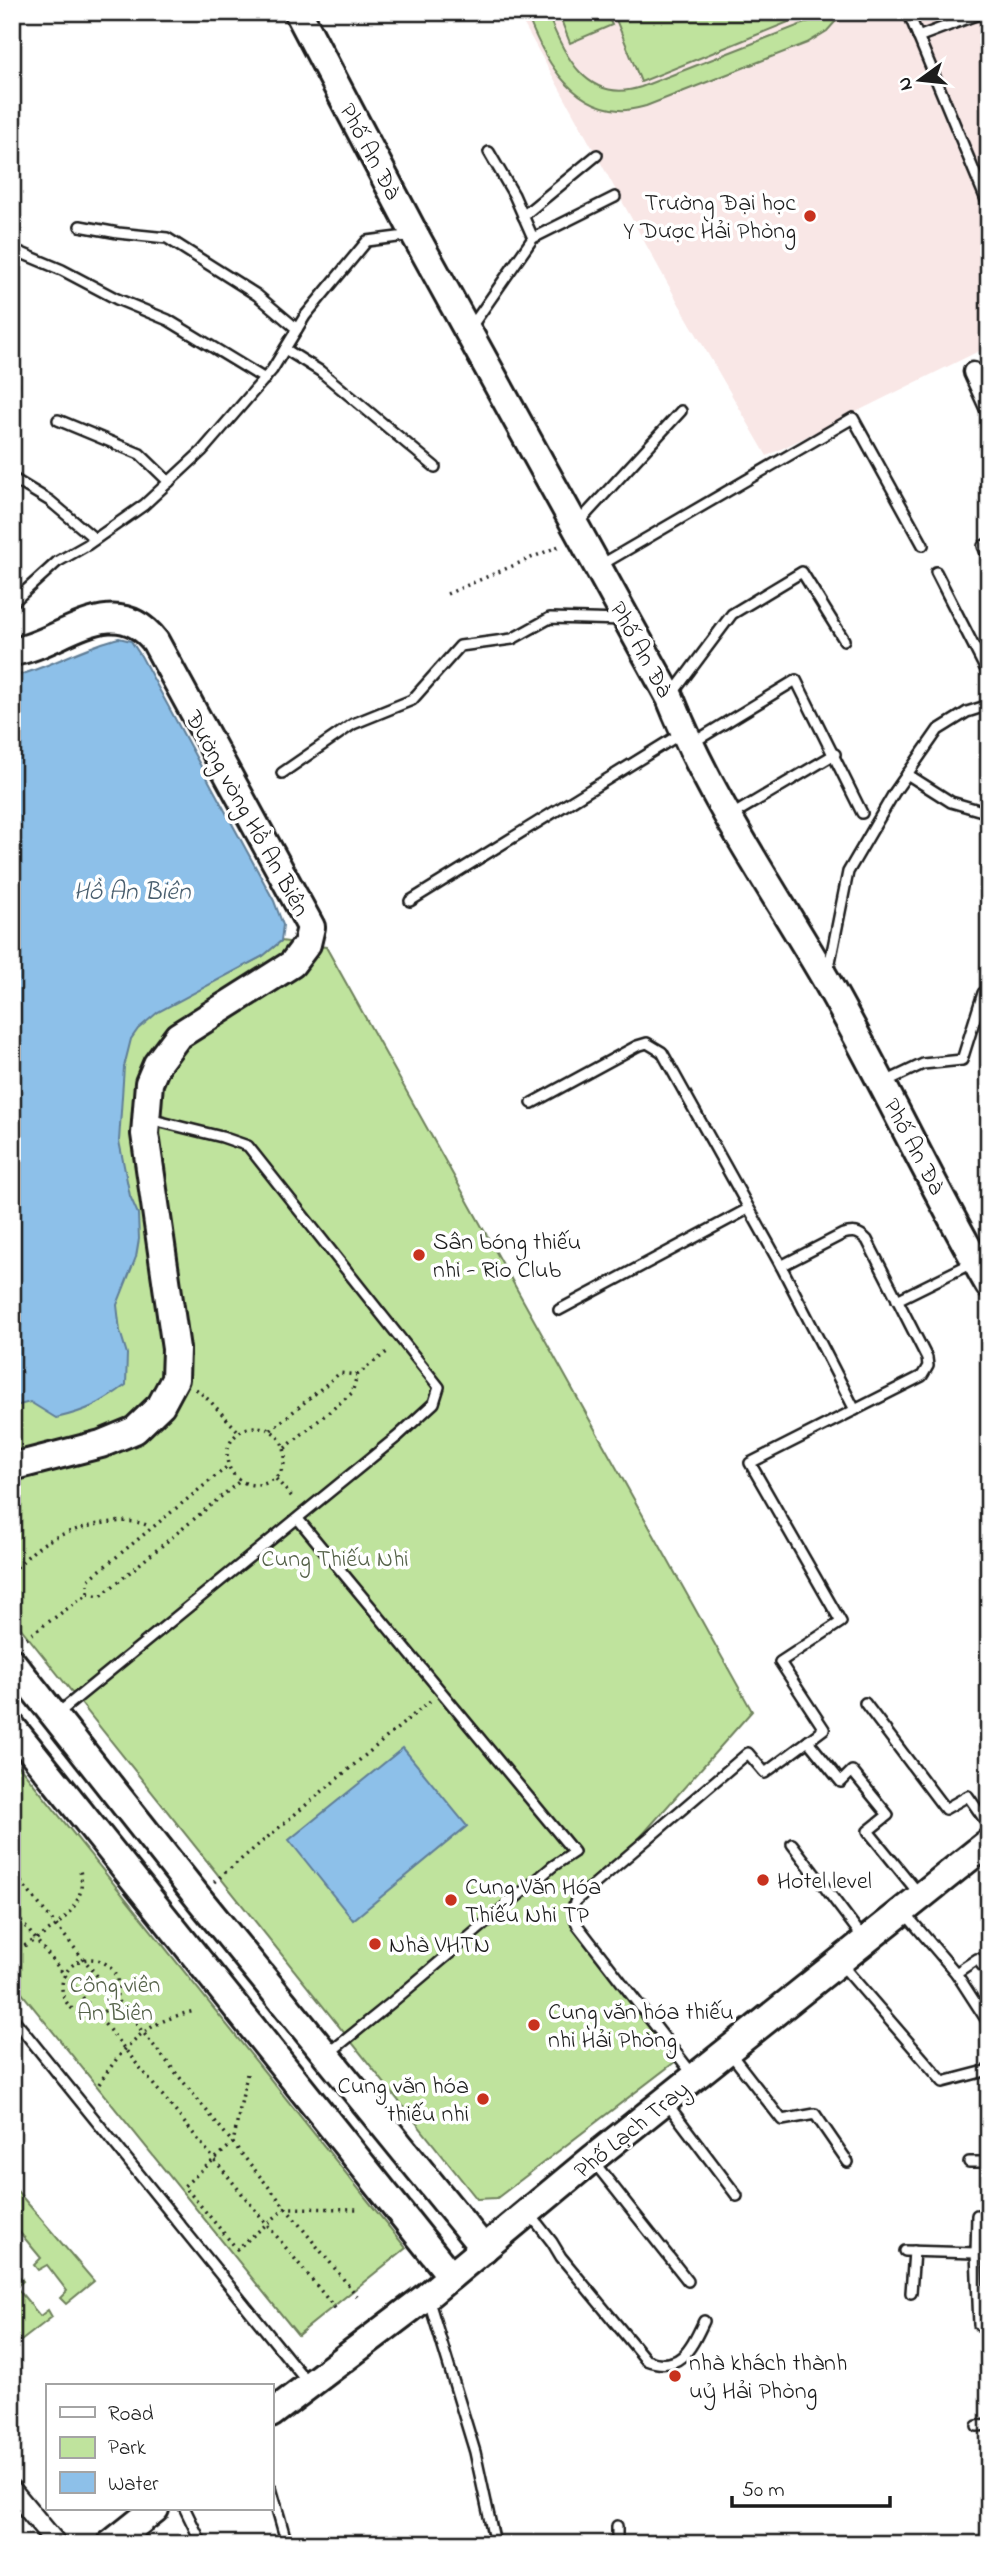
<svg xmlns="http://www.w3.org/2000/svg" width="1001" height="2556" viewBox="0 0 1001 2556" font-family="'Indie Flower',sans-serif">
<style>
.built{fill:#f9e7e6}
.green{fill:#bfe39d;stroke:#6e805c;stroke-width:2}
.water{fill:#8dc0e9;stroke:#607e97;stroke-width:2}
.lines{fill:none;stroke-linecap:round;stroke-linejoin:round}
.lane-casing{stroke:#1c1c1c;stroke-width:14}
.street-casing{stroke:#1c1c1c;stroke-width:23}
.secondary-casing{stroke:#1c1c1c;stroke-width:32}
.path{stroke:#1c1c1c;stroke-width:3.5;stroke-dasharray:2 5;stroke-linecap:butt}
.lane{stroke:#fff;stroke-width:9}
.street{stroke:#fff;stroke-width:18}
.secondary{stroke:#fff;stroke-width:26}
.poi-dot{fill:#c8321e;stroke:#fff;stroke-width:2.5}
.labels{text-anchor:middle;stroke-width:7;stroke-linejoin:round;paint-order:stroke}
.street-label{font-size:24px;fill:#1c1c1c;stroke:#fff}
.poi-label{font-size:24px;fill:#1c1c1c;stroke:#fff;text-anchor:start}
.park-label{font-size:24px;fill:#556249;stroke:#fff}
.water-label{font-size:26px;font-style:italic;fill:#495e6e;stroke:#fff}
</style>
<rect width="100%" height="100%" fill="#fff"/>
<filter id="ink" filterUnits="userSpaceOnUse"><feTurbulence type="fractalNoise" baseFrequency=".0143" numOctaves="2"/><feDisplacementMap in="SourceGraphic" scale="14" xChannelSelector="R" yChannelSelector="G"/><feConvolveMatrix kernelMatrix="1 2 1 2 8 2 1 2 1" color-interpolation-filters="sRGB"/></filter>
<g filter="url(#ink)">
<!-- built -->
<path class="built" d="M517,12H989V346L767,456L679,304Z"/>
<!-- green -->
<g class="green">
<path d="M526,12H547C563,54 587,105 641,87L810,21L821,12H844L827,31L807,43L646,106C638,108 628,111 619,110C568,106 542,55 526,12Z"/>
<path d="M558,12H606L612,25L570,43Z"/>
<path d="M613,12H813L641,82Z"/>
<path d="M281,941L326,947L752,1711L573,1913L680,2058L497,2198L477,2199L12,1617V1396L103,1145L129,1026L263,956Z"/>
<path d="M12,1757L406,2248L298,2335L12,1981Z"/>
<path d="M12,2185L94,2281L66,2304L60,2298L67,2291L47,2265L38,2270L34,2265L41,2258L17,2229L12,2232Z"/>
<path d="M20,2277L23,2281L16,2287L40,2316L48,2310L52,2317L21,2341L12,2331V2282Z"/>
</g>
<!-- water -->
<g class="water">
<path d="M119,638L131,641L141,656L274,901L283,925L281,941L263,956L158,1012L138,1029L131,1039L124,1067L119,1141L130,1196L138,1214L139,1239L136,1257L117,1305L120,1331L127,1354L126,1385C100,1404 87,1411 56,1418L30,1402L12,1407V677C49,668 82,647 119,638Z"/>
<path d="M403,1748L467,1826L353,1920L289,1840Z"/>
</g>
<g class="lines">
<!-- lane casing -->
<g class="lane-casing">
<g id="lane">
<path d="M908,12L989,207"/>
<path d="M918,37L984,12"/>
<path d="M523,216L597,155"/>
<path d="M80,226L118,233L167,238L257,295L297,329"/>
<path d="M533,238L615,197"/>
<path d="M12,249L62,270L117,299L168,320L265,379"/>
<path d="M471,327L533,238L514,195L489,152"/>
<path d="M285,349L320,371L435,467"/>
<path d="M12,387L13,385"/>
<path d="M58,420L140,454L169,482"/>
<path d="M12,478L50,501L95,539"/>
<path d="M578,523L681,411"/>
<path d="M989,543L983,546L989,559"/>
<path d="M599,566L853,418L923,545"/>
<path d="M936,572L989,676"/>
<path d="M12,603L57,562L87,545L144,505L202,451L272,370L305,316L367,241L413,235"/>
<path d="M673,693L732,614L802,572L844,640"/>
<path d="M694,742L796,680L862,813"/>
<path d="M282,773L353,724L412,700L460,646L512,639L550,618L624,620"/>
<path d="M907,774L951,802L989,813"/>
<path d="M732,815L835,754"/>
<path d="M410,901L682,733"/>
<path d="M828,972L848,872L894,793L938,730L967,712L989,705"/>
<path d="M883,1083L923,1064L962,1060L983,993L989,994"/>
<path d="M532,1103L637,1046L647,1043L662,1052L781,1266L855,1410"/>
<path d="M781,1266L843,1234C854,1231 859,1232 867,1240L927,1358L928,1366L922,1376L750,1463L841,1622L780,1662L824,1729L808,1741"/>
<path d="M897,1300L974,1262"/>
<path d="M559,1310L748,1209"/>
<path d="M298,1519L574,1852L553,1866L391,2003L328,2054"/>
<path d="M865,1703L945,1809L968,1796L989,1826"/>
<path d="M56,1715L398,1436L434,1403L439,1387L248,1146L222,1137L149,1119"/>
<path d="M792,1844L864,1939"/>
<path d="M904,1912L956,1973L977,1959L989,1974"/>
<path d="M840,1963L943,2082L989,2070"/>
<path d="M956,1973L989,2024"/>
<path d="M12,2017L308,2383"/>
<path d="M730,2053L782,2120L815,2114L848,2162"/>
<path d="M694,2076L578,1926C573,1916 571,1910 576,1900L748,1753L765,1773L808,1741L841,1782L852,1771L888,1815L868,1831L920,1895"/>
<path d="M666,2102L737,2196"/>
<path d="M593,2161L688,2281"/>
<path d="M969,2162H989"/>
<path d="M530,2214L552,2242L561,2257L646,2360C681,2373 691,2348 704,2321"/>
<path d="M905,2251L976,2253L977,2215"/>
<path d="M911,2293L914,2251"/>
<path d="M429,2301L475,2452L495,2544"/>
<path d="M979,2325L976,2253L989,2255"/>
<path d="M977,2426L989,2425"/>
<path d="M271,2488L287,2544"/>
<path d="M185,2509L202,2544"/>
<path d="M617,2544V2526"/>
</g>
</g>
<!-- street casing -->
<g class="street-casing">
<g id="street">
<path d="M973,372L989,407"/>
<path d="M12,2490L57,2544"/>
</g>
</g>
<!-- secondary casing -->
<g class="secondary-casing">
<g id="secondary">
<path d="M298,12L415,235L670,698C710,799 772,887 826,980C883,1080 931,1185 989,1285"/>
<path d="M12,652C59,646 113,587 155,641L311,927L307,944L292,964L178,1036L157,1064L149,1083L145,1134L176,1349L175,1379L161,1405L135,1430L101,1444L12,1467"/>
<path d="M12,1662L200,1900L484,2249"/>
<path d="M12,1727L451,2276"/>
<path d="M271,2414L427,2296L592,2159L989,1842"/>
<path d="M111,2544L155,2509"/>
</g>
</g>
<!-- path -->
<g class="path">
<path d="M447,594L559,546"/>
<path d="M357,1375L387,1352"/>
<path d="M196,1389L210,1401L239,1432"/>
<circle cx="256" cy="1456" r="29"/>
<path d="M271,1430L340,1373L357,1375L352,1393L284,1449"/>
<path d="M276,1479L293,1498"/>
<path d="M12,1572C23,1561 36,1547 50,1540C72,1528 129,1513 150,1527"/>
<path d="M88,1594L101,1596L240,1481"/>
<path d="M26,1638L88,1594V1580L228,1466"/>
<path d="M12,1871L358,2297"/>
<path d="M214,1882L430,1701"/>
<path d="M12,1910L338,2312"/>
<path d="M12,1952C37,1940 77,1918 81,1888C82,1882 81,1876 80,1870"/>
<circle cx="90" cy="1987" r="28"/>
<path d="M247,2074L233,2143L184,2186L237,2249L286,2208L357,2209"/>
<path d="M99,2084C125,2044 147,2021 195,2011"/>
</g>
<!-- lane -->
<use href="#lane" class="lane"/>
<!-- street -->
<use href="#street" class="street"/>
<!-- secondary -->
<use href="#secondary" class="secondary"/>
</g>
</g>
<!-- markers -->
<g class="poi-dot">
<circle cx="810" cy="216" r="7"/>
<circle cx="419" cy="1255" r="7"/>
<circle cx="763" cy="1880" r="7"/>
<circle cx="451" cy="1900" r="7"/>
<circle cx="375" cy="1944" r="7"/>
<circle cx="534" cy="2025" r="7"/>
<circle cx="483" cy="2099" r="7"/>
<circle cx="675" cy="2376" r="7"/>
</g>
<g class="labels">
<!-- street labels -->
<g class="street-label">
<text transform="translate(371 151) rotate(62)" y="8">Phố An Đà</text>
<text transform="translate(642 649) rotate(61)" y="8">Phố An Đà</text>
<text transform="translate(248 813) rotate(61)" y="8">Đường vòng Hồ An Biên</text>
<text transform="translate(915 1146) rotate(62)" y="8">Phố An Đà</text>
<text transform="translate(631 2129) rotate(-39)" y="8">Phố Lạch Tray</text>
</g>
<!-- poi labels -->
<g class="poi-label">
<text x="796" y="210" text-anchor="end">Trường Đại học<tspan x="796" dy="28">Y Dược Hải Phòng</tspan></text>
<text x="433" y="1249">Sân bóng thiếu<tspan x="433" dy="28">nhi - Rio Club</tspan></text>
<text x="777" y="1888">Hotel level</text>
<text x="465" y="1894">Cung Văn Hóa<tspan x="465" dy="28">Thiếu Nhi TP</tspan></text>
<text x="389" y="1952">Nhà VHTN</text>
<text x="548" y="2019">Cung văn hóa thiếu<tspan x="548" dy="28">nhi Hải Phòng</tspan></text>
<text x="469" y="2093" text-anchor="end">Cung văn hóa<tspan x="469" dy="28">thiếu nhi</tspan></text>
<text x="689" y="2370">nhà khách thành<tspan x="689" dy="28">uỷ Hải Phòng</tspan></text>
</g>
<!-- park labels -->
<g class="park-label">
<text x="335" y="1566">Cung Thiếu Nhi</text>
<text x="115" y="1992">Công viên<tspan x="115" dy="28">An Biên</tspan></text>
</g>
<!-- water labels -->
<g class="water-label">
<text x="132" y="899">Hồ An Biên</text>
</g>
</g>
<!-- margin -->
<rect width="1001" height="2556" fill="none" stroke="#fff" stroke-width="42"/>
<rect x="21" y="21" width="959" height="2514" fill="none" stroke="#1c1c1c" stroke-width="2.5" filter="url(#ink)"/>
<!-- legend -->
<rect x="46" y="2384" width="228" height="126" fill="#ffffff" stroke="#a4a4a4" stroke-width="2"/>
<rect x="60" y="2407" width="35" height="10" fill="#ffffff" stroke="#a4a4a4" stroke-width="2"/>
<text x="108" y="2420" font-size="21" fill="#1c1c1c">Road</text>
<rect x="60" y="2437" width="35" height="21" fill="#bfe39d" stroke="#a4a4a4" stroke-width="2"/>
<text x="108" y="2454" font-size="21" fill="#1c1c1c">Park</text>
<rect x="60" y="2472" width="35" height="21" fill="#8dc0e9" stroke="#a4a4a4" stroke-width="2"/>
<text x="108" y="2490" font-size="21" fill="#1c1c1c">Water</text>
<!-- north arrow -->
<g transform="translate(920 80) rotate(255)" stroke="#ffffff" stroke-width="5" paint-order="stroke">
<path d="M0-5L12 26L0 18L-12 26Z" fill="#1c1c1c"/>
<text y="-10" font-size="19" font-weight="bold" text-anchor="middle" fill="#1c1c1c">N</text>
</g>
<!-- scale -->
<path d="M732 2496v10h158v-10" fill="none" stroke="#1c1c1c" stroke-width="3.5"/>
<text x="742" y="2496" font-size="21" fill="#1c1c1c" stroke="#ffffff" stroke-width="5" paint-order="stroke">50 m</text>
</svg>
